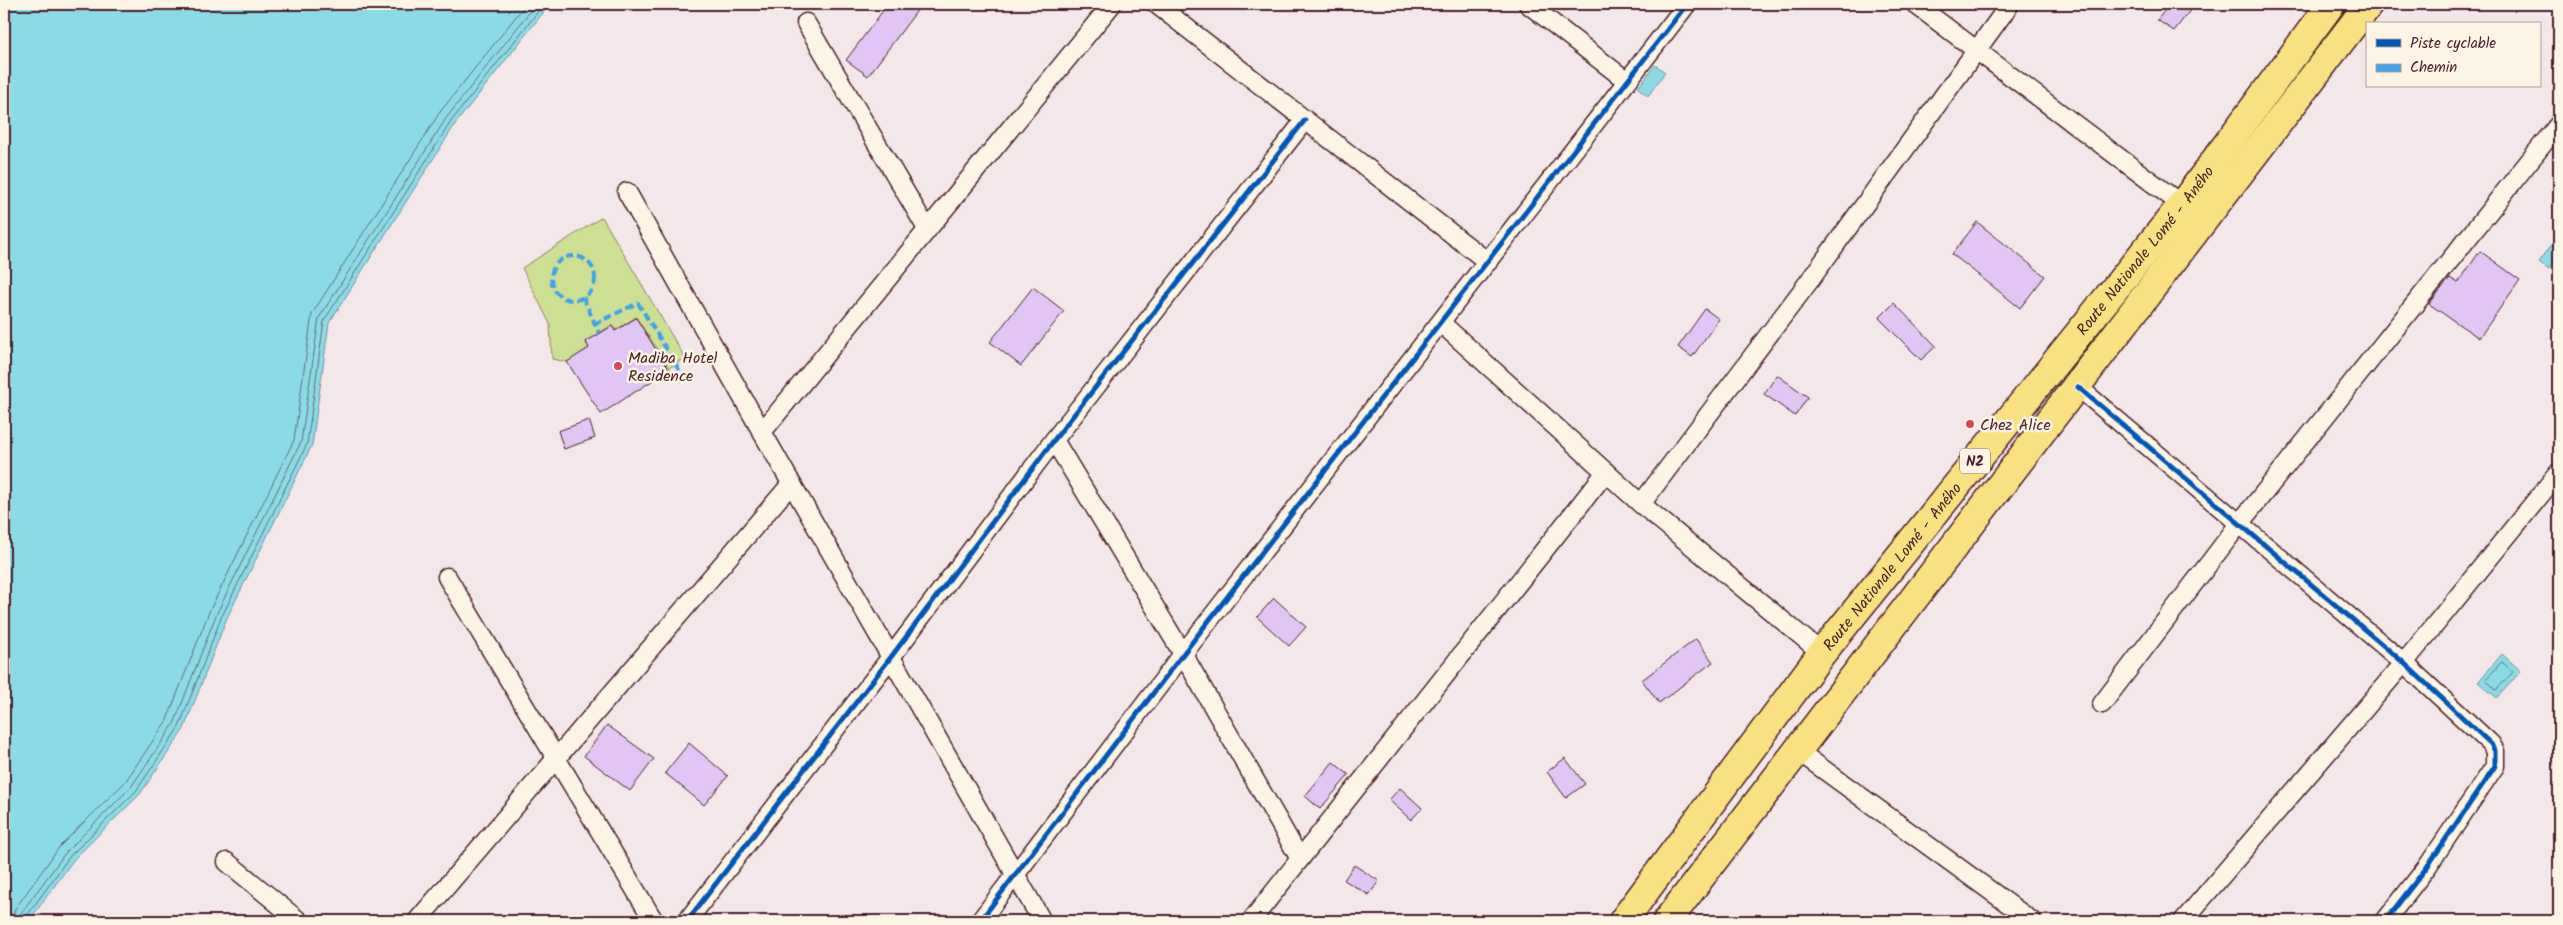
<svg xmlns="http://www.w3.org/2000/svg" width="2563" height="925" viewBox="0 0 2563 925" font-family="Kalam,sans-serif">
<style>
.green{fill:#cddf93;stroke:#8c7f5f}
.water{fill:#8bdbe7;stroke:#71909c}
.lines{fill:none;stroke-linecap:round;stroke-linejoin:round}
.shore{stroke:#646a76;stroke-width:1}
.building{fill:#e1c5f4;stroke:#4a1f2b}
.minor-casing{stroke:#4a1f2b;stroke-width:21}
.trunk-casing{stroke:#4a1f2b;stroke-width:31}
.minor{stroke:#fcf5e5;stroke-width:18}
.trunk{stroke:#f9e181;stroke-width:28}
.quiet{stroke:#40a2eb;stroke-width:4;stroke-dasharray:8 4;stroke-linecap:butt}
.cycleway-casing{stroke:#fcf5e5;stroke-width:8}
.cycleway{stroke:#0057b8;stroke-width:5}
.poi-dot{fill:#d1495b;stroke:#fcf5e5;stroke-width:2}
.labels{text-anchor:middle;stroke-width:5;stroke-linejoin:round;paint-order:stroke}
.shield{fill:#fcf5e5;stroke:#7f5f63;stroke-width:1}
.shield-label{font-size:15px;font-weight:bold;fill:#4a1f2b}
.street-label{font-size:16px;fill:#4a1f2b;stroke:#fcf5e5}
.poi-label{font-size:16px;fill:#4a1f2b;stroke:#fcf5e5;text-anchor:start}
</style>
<rect width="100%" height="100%" fill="#f4e7ea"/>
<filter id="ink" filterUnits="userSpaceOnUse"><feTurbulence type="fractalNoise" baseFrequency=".02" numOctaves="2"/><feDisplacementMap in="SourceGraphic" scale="10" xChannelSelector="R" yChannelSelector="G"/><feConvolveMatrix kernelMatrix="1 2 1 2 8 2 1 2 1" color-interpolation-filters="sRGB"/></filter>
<g filter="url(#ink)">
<!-- green -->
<path class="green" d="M602,217L685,358L669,368L636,317L616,330L612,325L585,341L589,348L567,362L552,359L550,324L522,268Z"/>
<!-- water -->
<g class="water">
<path d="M4,4H550L456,123L329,323L312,445L226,620L184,729L140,794L74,859L29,921H4Z"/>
<path d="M1655,65L1665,72L1648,96L1638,88Z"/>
<path d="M2553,243L2559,248V254L2549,269L2539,262Z"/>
<path d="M2502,654L2521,671L2497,698L2478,682Z"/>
</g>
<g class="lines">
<!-- shore -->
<g class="shore">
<path d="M2502,662L2513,672L2496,690L2486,680Z"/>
<path d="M12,921L15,909L60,846L125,782L167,720L209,612L294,440L312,314L440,112L526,4"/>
<path d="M19,921L21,913L66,852L131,787L174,724L216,615L301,442L319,318L447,117L536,4"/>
<path d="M25,921L26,917L70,856L136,791L179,727L221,618L307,444L324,321L452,120L544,4"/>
</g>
</g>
<!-- building -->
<g class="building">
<path d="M888,4H922L868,76L846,60Z"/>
<path d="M2170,4H2195L2174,31L2157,20Z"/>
<path d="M1977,222L2045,276L2020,308L1952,254Z"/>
<path d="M2480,251L2520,280L2479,338L2429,304L2450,278L2458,283Z"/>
<path d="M1033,287L1064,311L1021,366L990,342Z"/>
<path d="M1894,303L1936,346L1921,360L1879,318Z"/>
<path d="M1705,309L1719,319L1692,357L1678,347Z"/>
<path d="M636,318L669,370L601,414L567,362L589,348L586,342L612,326L615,331Z"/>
<path d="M1777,375L1808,397L1795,416L1764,394Z"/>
<path d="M589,420L595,438L564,449L558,431Z"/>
<path d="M1274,598L1306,627L1289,646L1257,617Z"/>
<path d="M1696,639L1713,662L1659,703L1642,680Z"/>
<path d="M607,725L654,759L630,791L584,756Z"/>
<path d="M689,743L728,776L704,805L665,773Z"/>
<path d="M1565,758L1585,784L1566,798L1547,772Z"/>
<path d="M1333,762L1349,775L1320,809L1305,796Z"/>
<path d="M1400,788L1422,808L1411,820L1389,800Z"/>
<path d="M1354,865L1379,881L1369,895L1344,880Z"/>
</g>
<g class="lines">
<!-- minor casing -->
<g class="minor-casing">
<g id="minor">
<path d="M1156,4L1488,262"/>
<path d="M1528,4L1627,81"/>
<path d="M1915,4L2182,205"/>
<path d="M806,23L927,229"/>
<path d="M627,192L762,432L1042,921"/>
<path d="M1441,323L1641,504L1822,653"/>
<path d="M2078,387L2404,663L2491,744L2495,751V766L2427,867L2385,921"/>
<path d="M762,432L1112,4"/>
<path d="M1054,440L1183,654L1300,859"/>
<path d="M1641,504L1810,280L2010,4"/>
<path d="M447,577L654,921"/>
<path d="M2102,704L2239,524L2559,124"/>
<path d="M1798,751L2032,921"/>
<path d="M227,862L299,921"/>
<path d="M417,921L791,484"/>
<path d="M687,921L891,657L1054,440L1305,120"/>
<path d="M980,921L1183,654L1687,4"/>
<path d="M1251,921L1606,472"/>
<path d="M2183,921L2404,663L2559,472"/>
</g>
</g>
<!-- trunk casing -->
<g class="trunk-casing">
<g id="trunk">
<path id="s1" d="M1623,921L1822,653L2182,205L2331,4"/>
<path d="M1667,921L2369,4"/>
</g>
</g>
<!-- minor -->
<use href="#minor" class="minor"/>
<!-- trunk -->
<use href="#trunk" class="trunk"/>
<!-- quiet -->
<g class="quiet">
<circle cx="573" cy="278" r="22"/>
<path d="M583,297L599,333"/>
<path d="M594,324L638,303L681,373"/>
</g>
<!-- cycleway casing -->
<g class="cycleway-casing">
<g id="cycleway">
<path d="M2078,387L2404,663L2491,744L2495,751V766L2427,867L2385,921"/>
<path d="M687,921L891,657L1054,440L1305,120"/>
<path d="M980,921L1183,654L1687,4"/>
</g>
</g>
<!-- cycleway -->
<use href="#cycleway" class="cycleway"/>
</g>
</g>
<!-- markers -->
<g class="poi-dot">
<circle cx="618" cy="366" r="5"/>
<circle cx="1970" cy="424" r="5"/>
</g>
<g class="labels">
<!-- shield labels -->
<rect class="shield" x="1960" y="448.5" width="30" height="25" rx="4"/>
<g class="shield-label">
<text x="1975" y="466">N2</text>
</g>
<!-- street labels -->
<g class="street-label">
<text dy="6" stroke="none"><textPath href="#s1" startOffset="850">Route Nationale Lomé - Aného</textPath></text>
<text dy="6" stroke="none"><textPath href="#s1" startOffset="445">Route Nationale Lomé - Aného</textPath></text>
</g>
<!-- poi labels -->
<g class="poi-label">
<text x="628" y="363">Madiba Hotel<tspan x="628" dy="18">Residence</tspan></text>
<text x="1980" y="430">Chez Alice</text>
</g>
</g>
<!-- margin -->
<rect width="2563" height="925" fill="none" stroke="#fcf5e5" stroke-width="20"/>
<rect x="10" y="10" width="2543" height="905" fill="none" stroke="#4a1f2b" stroke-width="2" filter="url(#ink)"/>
<!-- legend -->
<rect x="2366" y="22" width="175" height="65" fill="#fcf5e5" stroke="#b59f9b"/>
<rect x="2376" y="39" width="25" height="8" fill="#0057b8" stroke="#b59f9b"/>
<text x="2410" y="48" font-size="15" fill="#4a1f2b">Piste cyclable</text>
<rect x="2376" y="64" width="25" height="8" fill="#40a2eb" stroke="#b59f9b"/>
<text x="2410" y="72" font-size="15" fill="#4a1f2b">Chemin</text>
</svg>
